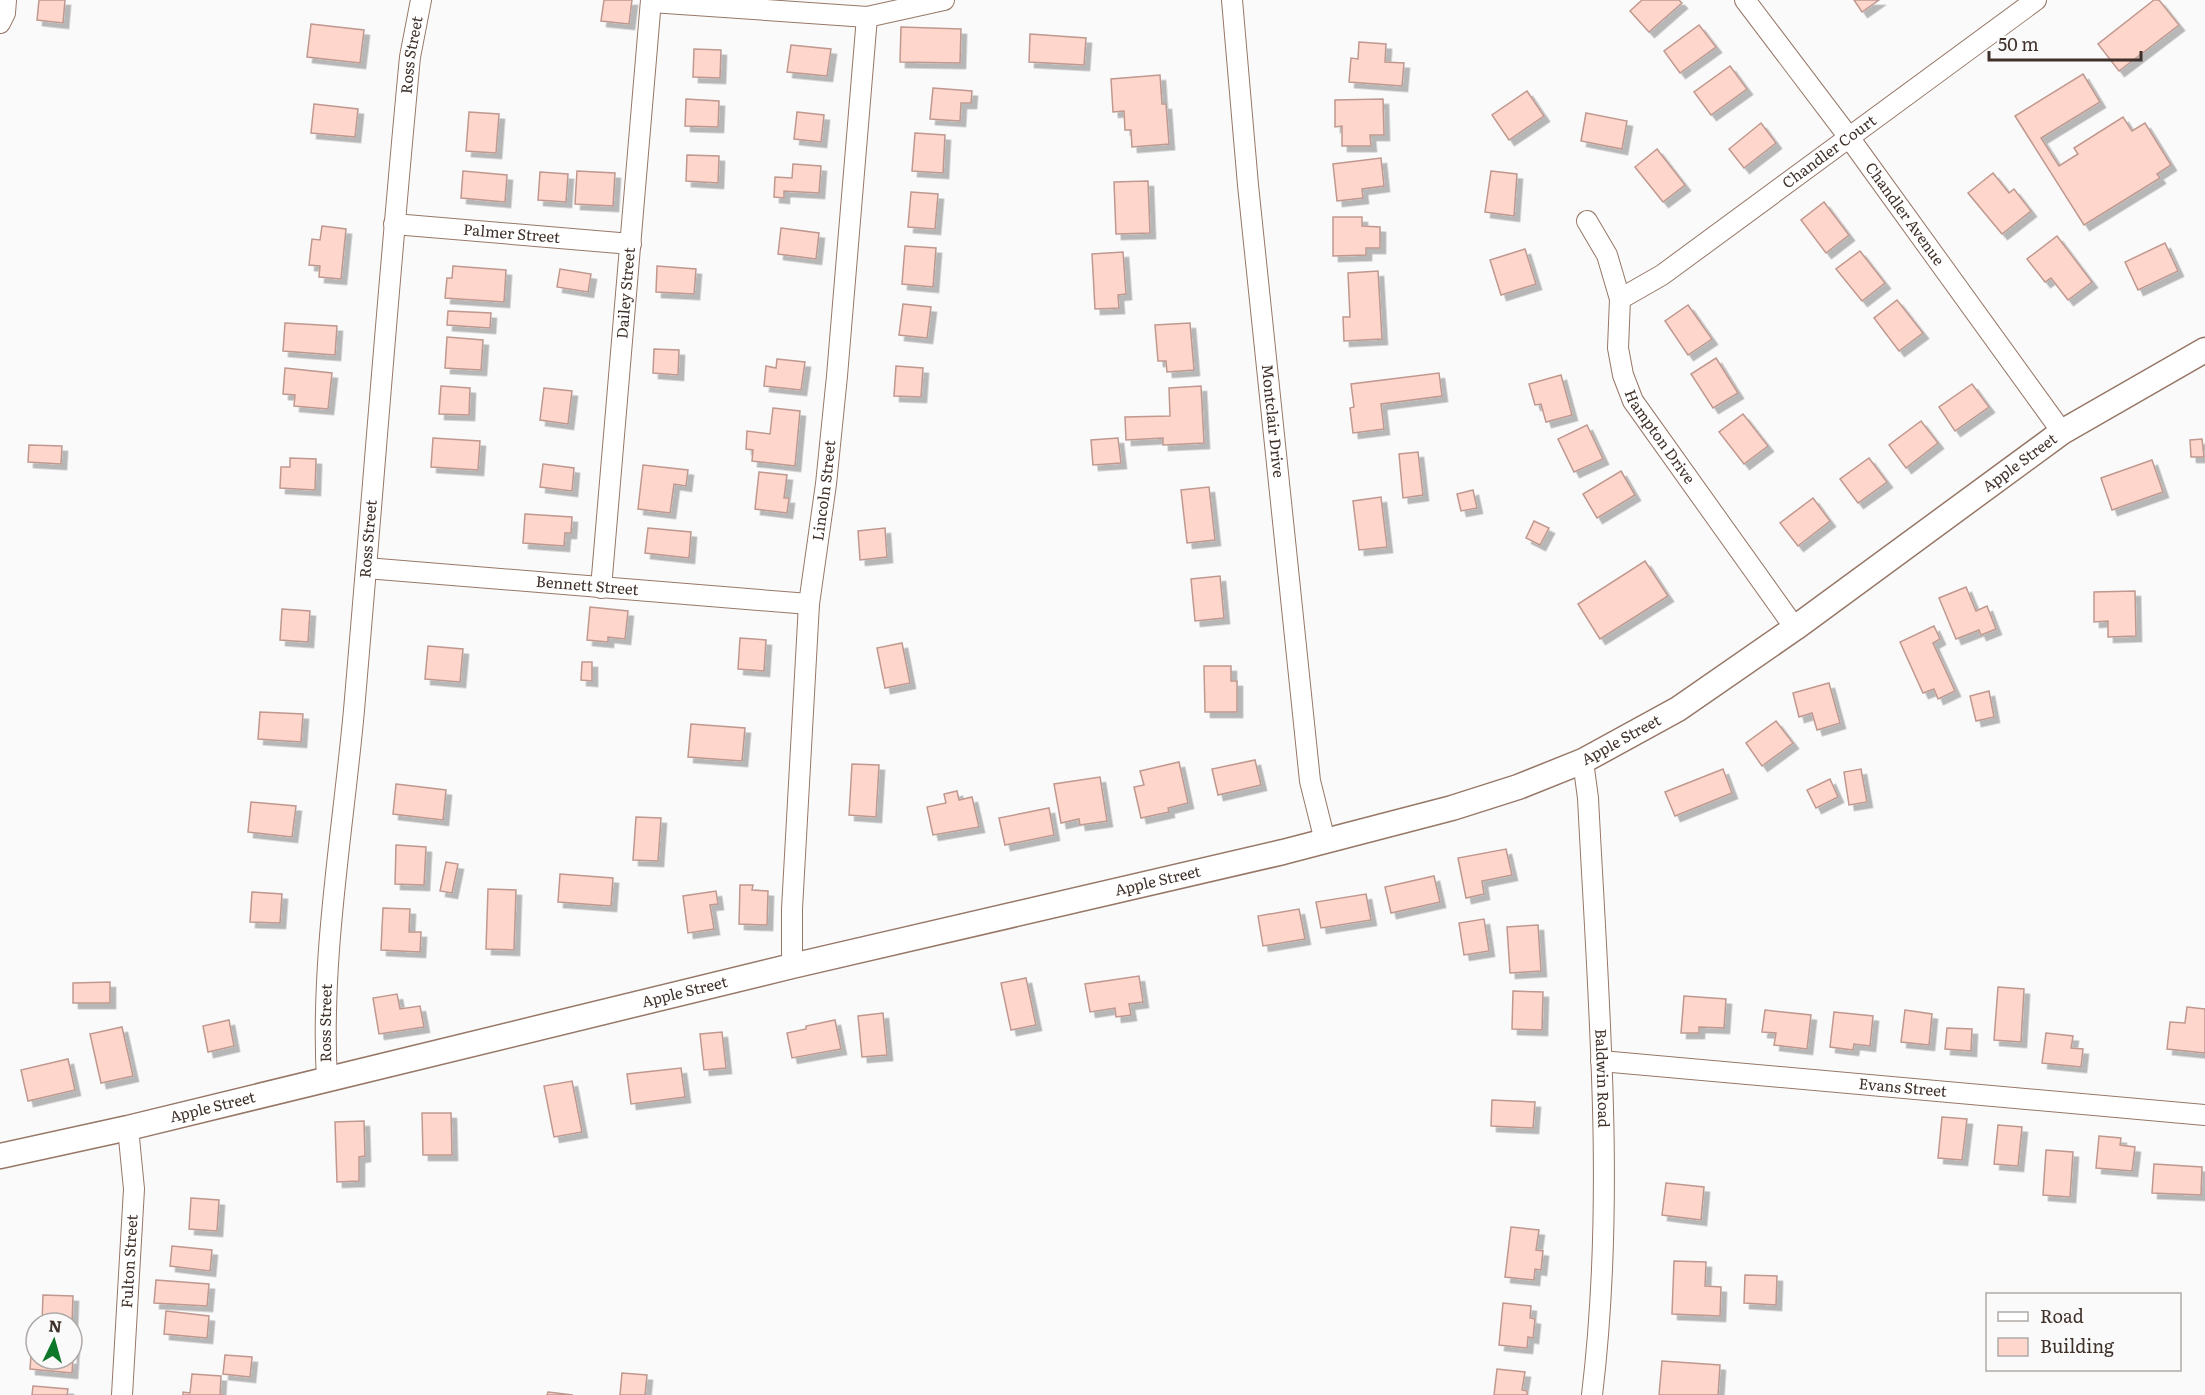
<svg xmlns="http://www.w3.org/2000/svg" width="2205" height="1395" viewBox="0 0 2205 1395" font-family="Literata,serif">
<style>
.building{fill:#fed6cc;stroke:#bf9990;stroke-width:1.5;filter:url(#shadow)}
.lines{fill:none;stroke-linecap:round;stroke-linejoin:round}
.minor-casing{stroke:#977767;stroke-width:22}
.tertiary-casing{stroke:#977767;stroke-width:27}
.minor{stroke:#fff;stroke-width:20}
.tertiary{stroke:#fff;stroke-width:24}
.labels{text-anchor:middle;stroke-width:4.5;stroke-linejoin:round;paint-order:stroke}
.street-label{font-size:15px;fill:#3f312a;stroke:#fafafa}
</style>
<defs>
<filter id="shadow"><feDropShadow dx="5.5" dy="5.5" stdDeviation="0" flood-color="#0004"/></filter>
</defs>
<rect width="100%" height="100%" fill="#fafafa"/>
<!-- building -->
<g class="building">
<path d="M39,0H65L63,23L37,20Z"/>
<path d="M604,0H632L629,24L601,21Z"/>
<path d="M1642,0H1679L1682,3L1649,32L1630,11Z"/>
<path d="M1854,0H1879L1862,12Z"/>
<path d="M2154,0H2159L2179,25L2119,71L2098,44Z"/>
<path d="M311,24L364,30L360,63L307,57Z"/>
<path d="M1699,25L1716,47L1680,73L1664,51Z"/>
<path d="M901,27L961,29L960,63L900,62Z"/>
<path d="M1030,34L1086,38L1084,65L1029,62Z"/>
<path d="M1359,42L1386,44L1385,62L1404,63L1402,86L1349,82L1351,58L1358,59Z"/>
<path d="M791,45L831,49L827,76L787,72Z"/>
<path d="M694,49L721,50L720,78L693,77Z"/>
<path d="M1730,66L1747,89L1711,115L1694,92Z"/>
<path d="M2083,74L2100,102L2041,138L2059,166L2078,154L2074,148L2123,117L2132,131L2145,123L2171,165L2157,174L2160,178L2084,225L2015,116Z"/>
<path d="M1160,75L1162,104H1166L1169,144L1132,147L1131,130H1125L1124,111L1113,112L1111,79Z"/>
<path d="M933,88L972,91L971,103H961L960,121L930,119Z"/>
<path d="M1527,91L1544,116L1509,140L1492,115Z"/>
<path d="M686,99L719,101L718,127L685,126Z"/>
<path d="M1383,99L1384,135H1370L1371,146H1342V126L1335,127V100Z"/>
<path d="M314,104L358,109L355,137L311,133Z"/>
<path d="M469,112L499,114L496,153L466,151Z"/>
<path d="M797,112L824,115L821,142L794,139Z"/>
<path d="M1586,113L1627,121L1622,149L1581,141Z"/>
<path d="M1761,123L1776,143L1744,168L1729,149Z"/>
<path d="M915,133L945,135L943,173L912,171Z"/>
<path d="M1657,149L1685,185L1663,202L1635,167Z"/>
<path d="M687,155L719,156L718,183L686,181Z"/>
<path d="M1381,158L1384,186L1362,189L1363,198L1337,201L1333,164Z"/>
<path d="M793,164L821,166L819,193L784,191V198L774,197L775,177L792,178Z"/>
<path d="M463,171L507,175L505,202L461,198Z"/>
<path d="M577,171L615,173L613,206L575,204Z"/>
<path d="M1491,171L1517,174L1514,216L1485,212Z"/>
<path d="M540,172L568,174L566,202L538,200Z"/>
<path d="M1993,173L2009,193L2014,189L2031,211L2002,234L1968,193Z"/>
<path d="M1148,181L1150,233L1116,234L1114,182Z"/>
<path d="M911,192L938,194L935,229L908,227Z"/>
<path d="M1824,202L1849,235L1826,253L1801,220Z"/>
<path d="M1333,217H1362V226L1380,227V248H1366V255L1333,256Z"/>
<path d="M322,226L346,229L341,279L319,277L320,266L309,265L312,239L320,240Z"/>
<path d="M781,228L819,233L816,259L778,254Z"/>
<path d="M2057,236L2092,282L2068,300L2051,278L2045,282L2027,259Z"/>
<path d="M2165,243L2178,271L2138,290L2125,262Z"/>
<path d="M905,246L936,248L933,287L902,284Z"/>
<path d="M1525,249L1536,284L1501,295L1490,260Z"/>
<path d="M1860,251L1885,283L1862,301L1836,269Z"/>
<path d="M1123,252L1126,294L1118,295L1119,308L1095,309L1092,254Z"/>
<path d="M453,266L506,270L504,302L445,298L447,278H452Z"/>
<path d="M657,266L696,269L694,294L656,292Z"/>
<path d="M560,269L591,274L588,292L557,287Z"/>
<path d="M1378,271L1382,339L1344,341L1343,317H1350L1348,273Z"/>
<path d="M1897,300L1923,333L1899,351L1874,318Z"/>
<path d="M903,304L931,307L927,338L899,335Z"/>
<path d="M1688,305L1712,339L1688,355L1665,321Z"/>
<path d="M448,311L491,313L490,328L447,325Z"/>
<path d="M285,323L337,326L335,355L283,351Z"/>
<path d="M1190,323L1194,370L1167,372L1166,361H1158L1155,325Z"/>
<path d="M447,337L483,340L481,370L445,368Z"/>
<path d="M654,349L679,350L678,375L653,373Z"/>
<path d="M1716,358L1738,393L1713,408L1691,374Z"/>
<path d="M777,359L805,362L801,390L764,386L766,366L776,368Z"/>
<path d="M896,366L923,368L921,397L894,396Z"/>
<path d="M285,368L332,373L328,409L294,406L295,395L283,394Z"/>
<path d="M1439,373L1442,396L1381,404L1384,429L1353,433L1350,408L1354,407L1351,384Z"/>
<path d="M1561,375L1572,415L1546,422L1541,404L1535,405L1529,384Z"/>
<path d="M1972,384L1989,407L1955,431L1939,407Z"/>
<path d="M441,386L470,388L469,415L439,414Z"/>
<path d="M1201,386L1204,443L1163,445V438L1126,440L1125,417L1170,416L1169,388Z"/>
<path d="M544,388L572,391L568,424L540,420Z"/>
<path d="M773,408L800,411L795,466L752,461L753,450L746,449L747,431L770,434Z"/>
<path d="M1743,414L1768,446L1744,464L1719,432Z"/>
<path d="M1921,421L1938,443L1906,468L1889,445Z"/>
<path d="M1587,425L1603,459L1574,472L1558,439Z"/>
<path d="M433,438L480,441L478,470L431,467Z"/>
<path d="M1118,438L1121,463L1093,465L1091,440Z"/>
<path d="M2202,439L2204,457H2191L2190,440Z"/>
<path d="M29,445L62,446L61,464L28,462Z"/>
<path d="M1418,452L1423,495L1403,498L1399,454Z"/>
<path d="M290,458L316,459L315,490L280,488L281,467H290Z"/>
<path d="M1869,458L1887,482L1858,503L1840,479Z"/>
<path d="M2152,460L2163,492L2112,510L2101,478Z"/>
<path d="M543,464L574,468L572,491L540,487Z"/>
<path d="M643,465L688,470L686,486L674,484L670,513L638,509Z"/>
<path d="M1621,471L1635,495L1597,518L1583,494Z"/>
<path d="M759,472L787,475L784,498H789L787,513L755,509Z"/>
<path d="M1209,487L1215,540L1187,543L1181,490Z"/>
<path d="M1473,490L1477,508L1461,511L1457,494Z"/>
<path d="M1381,497L1387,547L1359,550L1353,501Z"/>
<path d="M1813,498L1830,521L1798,546L1780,523Z"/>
<path d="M525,514L572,517L571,533H565L564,546L523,543Z"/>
<path d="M1534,521L1549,528L1540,545L1526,538Z"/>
<path d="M648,528L691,532L689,558L645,553Z"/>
<path d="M885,528L887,557L860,560L858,531Z"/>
<path d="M1645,561L1668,596L1600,639L1578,604Z"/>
<path d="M1220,576L1224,618L1195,621L1191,579Z"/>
<path d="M1966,587L1976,611L1987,606L1996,629L1981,635L1979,630L1956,639L1939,598Z"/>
<path d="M2135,591L2136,636L2108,637V621L2094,622V592Z"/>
<path d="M590,607L628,611L625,639L608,637V642L587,640Z"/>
<path d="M282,609L310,611L308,642L280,640Z"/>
<path d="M1934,626L1940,639L1933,643L1955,691L1938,699L1934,689L1923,693L1900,642Z"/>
<path d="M740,638L766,640L764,671L738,669Z"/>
<path d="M902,643L910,683L885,688L877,648Z"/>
<path d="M428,646L463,649L460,682L425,679Z"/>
<path d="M582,662H592V681L581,680Z"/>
<path d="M1204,666H1231V681H1237V712H1205Z"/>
<path d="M1829,683L1840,723L1817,730L1812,713L1799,717L1793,693Z"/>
<path d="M1989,691L1994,717L1976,721L1970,696Z"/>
<path d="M260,712L303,714L301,742L258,739Z"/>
<path d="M1776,721L1793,743L1762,766L1746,743Z"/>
<path d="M691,724L745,728L742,761L688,757Z"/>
<path d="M1255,760L1261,785L1218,795L1212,769Z"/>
<path d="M1179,762L1188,803L1168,808L1169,812L1141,818L1134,787L1144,785L1140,771Z"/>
<path d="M852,764L879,765L876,817L849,815Z"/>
<path d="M1723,769L1732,793L1675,816L1665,792Z"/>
<path d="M1861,769L1867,802L1849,805L1844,772Z"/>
<path d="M1100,777L1107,821L1080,825L1079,819L1061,823L1054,784Z"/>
<path d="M1830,779L1838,797L1816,808L1807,790Z"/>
<path d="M396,784L446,790L443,820L393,814Z"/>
<path d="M957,791L959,800L972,797L979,827L933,835L927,807L946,803L944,794Z"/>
<path d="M251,802L296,806L292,837L248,832Z"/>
<path d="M1049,808L1054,835L1005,845L999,818Z"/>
<path d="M636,817L661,818L658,861L633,860Z"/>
<path d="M396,845L426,847L424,885L395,884Z"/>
<path d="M1506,849L1512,875L1482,881L1484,894L1466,898L1458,858Z"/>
<path d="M446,862L458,864L452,893L440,891Z"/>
<path d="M560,874L613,878L611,906L558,902Z"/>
<path d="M1434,876L1440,902L1391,913L1385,887Z"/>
<path d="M740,885H753L752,890L768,891L767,925L739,924Z"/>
<path d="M488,889L516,890L514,950L486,949Z"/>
<path d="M716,891L718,904L710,905L714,929L688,933L683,896Z"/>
<path d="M252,892L282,894L280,923L250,922Z"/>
<path d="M1366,894L1371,920L1321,928L1316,902Z"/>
<path d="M383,908L410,909L409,932H421L420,952L381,950Z"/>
<path d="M1299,909L1305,939L1263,946L1258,916Z"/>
<path d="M1484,919L1489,951L1464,955L1459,923Z"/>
<path d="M1538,925L1541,971L1510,973L1507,927Z"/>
<path d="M1139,976L1143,1002L1129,1004L1131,1015L1116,1017L1115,1008L1090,1012L1085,984Z"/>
<path d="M1026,978L1036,1025L1011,1030L1001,983Z"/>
<path d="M110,982V1003H73V983Z"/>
<path d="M1998,987L2024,989L2021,1042L1994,1040Z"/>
<path d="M1513,991L1543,992L1542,1030L1512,1029Z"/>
<path d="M397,994L400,1009L420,1006L424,1027L379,1034L373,998Z"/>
<path d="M1684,996L1726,999L1724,1028L1699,1027V1033H1681Z"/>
<path d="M2187,1007L2205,1009V1053L2167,1049L2170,1022L2185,1023Z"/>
<path d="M1765,1010L1811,1015L1807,1049L1774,1045L1776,1033L1762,1032Z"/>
<path d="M1905,1010L1932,1014L1929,1045L1901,1042Z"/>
<path d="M1834,1012L1873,1016L1870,1046L1854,1044L1853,1050L1830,1047Z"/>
<path d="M883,1013L887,1055L862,1057L858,1016Z"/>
<path d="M229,1020L234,1046L208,1052L203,1026Z"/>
<path d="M835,1020L841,1049L792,1058L787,1033L806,1029V1026Z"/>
<path d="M122,1027L133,1076L101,1083L90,1034Z"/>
<path d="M1947,1028L1972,1029L1971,1051L1945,1049Z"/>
<path d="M722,1032L726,1068L704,1070L700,1034Z"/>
<path d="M2046,1033L2073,1036L2071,1048L2083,1049L2081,1067L2042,1063Z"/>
<path d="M68,1059L75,1090L28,1101L21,1070Z"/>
<path d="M681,1068L685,1097L631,1104L627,1074Z"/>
<path d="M572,1081L582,1132L554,1137L544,1086Z"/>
<path d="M1492,1100L1535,1102L1533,1128L1491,1126Z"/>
<path d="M422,1113H451L452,1155H423Z"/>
<path d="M1942,1117L1967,1119L1962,1160L1938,1158Z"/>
<path d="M364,1121L365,1156L359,1157V1181L337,1182L335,1122Z"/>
<path d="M1998,1125L2022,1127L2018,1166L1994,1164Z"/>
<path d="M2099,1136L2121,1138L2120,1145L2135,1147L2132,1171L2096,1168Z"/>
<path d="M2046,1150L2073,1152L2070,1197L2043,1195Z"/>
<path d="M2154,1164L2202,1167L2201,1195L2152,1193Z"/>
<path d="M1666,1183L1704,1187L1701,1220L1662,1215Z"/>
<path d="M191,1198L219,1200L217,1231L189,1229Z"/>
<path d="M1511,1227L1539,1230L1536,1250L1543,1251L1541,1270L1535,1269L1534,1280L1505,1277Z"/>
<path d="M172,1246L212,1250L210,1271L170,1266Z"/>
<path d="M1674,1261L1706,1262L1705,1286L1721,1287L1720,1316L1672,1314Z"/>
<path d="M1745,1275L1777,1276L1776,1305L1744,1303Z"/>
<path d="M156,1280L209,1284L207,1306L154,1303Z"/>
<path d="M43,1295L73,1296L72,1323H42Z"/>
<path d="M1503,1303L1531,1306L1530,1318L1535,1319L1533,1338L1528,1337L1527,1348L1499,1345Z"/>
<path d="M166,1311L209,1316L207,1338L164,1334Z"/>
<path d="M32,1341H36V1359H72V1344H74L72,1373L30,1369Z"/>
<path d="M225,1355L252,1357L250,1377L223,1374Z"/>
<path d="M1662,1361L1720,1365L1718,1395H1659Z"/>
<path d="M1497,1369L1525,1372L1522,1390L1527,1391V1395H1494Z"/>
<path d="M622,1373L647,1375L645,1395H620Z"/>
<path d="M192,1374L221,1376L220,1395H224H183V1392L190,1393Z"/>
<path d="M33,1386L68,1389L67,1395H32Z"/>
<path d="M548,1392L573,1395H547Z"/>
</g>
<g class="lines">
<!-- minor casing -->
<g class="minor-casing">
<g id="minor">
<path id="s1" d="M1232,0L1248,185L1310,781L1325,841"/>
<path id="s2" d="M1745,0L1848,136L2062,432"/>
<path d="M651,2L867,17L944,0"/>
<path d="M0,23L5,13L6,0"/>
<path id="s3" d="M1587,221L1607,255L1620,299L1618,348L1623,375L1633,401L1795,628"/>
<path id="s4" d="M394,224L631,244"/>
<path id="s5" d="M1620,299L1662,275L2036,0"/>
<path id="s6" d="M366,568L809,604"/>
<path id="s7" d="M601,588L651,0"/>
<path id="s8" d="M1583,761L1588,798C1598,996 1616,1197 1592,1395"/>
<path id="s9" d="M792,966V909L809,604L826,484L837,376L867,17"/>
<path id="s10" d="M1601,1061L2205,1115"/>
<path id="s11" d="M327,1080C320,959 343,831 354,710C373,492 389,274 410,57L421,0"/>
<path id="s12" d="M122,1395L134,1189L128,1128"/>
</g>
</g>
<!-- tertiary casing -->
<g class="tertiary-casing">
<g id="tertiary">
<path id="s13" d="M0,1156L128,1128L792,966L1283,852L1452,808L1518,787L1583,761L1678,709L1795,628L2062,432L2205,350"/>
</g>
</g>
<!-- minor -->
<use href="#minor" class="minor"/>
<!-- tertiary -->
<use href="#tertiary" class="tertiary"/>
</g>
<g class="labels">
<!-- street labels -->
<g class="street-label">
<text dy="5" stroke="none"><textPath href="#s11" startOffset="1029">Ross Street</textPath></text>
<text dy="5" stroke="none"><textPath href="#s5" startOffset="256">Chandler Court</textPath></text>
<text dy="5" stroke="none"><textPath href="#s2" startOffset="267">Chandler Avenue</textPath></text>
<text dy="5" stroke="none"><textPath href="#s4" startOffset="118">Palmer Street</textPath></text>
<text dy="5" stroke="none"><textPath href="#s7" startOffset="296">Dailey Street</textPath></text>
<text dy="5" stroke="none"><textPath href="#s1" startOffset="423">Montclair Drive</textPath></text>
<text dy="5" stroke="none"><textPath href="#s3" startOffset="234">Hampton Drive</textPath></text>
<text dy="5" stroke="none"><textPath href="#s13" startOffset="2162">Apple Street</textPath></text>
<text dy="5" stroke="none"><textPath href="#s9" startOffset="477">Lincoln Street</textPath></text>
<text dy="5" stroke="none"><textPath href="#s11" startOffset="543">Ross Street</textPath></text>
<text dy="5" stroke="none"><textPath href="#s6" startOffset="222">Bennett Street</textPath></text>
<text dy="5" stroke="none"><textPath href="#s13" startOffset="1676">Apple Street</textPath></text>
<text dy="5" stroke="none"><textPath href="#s13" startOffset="1190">Apple Street</textPath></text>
<text dy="5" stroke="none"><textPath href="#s13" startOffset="704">Apple Street</textPath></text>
<text dy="5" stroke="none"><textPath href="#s11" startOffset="57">Ross Street</textPath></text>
<text dy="5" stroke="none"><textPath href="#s8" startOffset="318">Baldwin Road</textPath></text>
<text dy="5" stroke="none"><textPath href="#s10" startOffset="303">Evans Street</textPath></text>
<text dy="5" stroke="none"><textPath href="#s13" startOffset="218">Apple Street</textPath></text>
<text dy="5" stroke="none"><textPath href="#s12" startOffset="134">Fulton Street</textPath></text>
</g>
</g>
<!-- legend -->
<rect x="1986" y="1293" width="195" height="78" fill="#fafafa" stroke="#afaaa7" stroke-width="1.5"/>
<rect x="1998" y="1312" width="30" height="9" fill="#ffffff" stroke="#afaaa7" stroke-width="1.5"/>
<text x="2040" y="1323" font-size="18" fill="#3f312a">Road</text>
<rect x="1998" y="1338" width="30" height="18" fill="#fed6cc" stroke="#afaaa7" stroke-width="1.5"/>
<text x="2040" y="1353" font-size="18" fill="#3f312a">Building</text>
<!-- north arrow -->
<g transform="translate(54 1341) rotate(5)"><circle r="28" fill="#fafafa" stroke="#afaaa7" stroke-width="1.5"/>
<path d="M0-4.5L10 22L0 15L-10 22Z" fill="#0d772a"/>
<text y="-9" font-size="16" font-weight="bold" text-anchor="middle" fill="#3f312a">N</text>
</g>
<!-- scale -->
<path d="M1989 51v9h152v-9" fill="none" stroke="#3f312a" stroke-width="3"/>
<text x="1998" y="51" font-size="18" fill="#3f312a" stroke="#fafafa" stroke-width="4.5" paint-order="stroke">50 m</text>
</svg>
